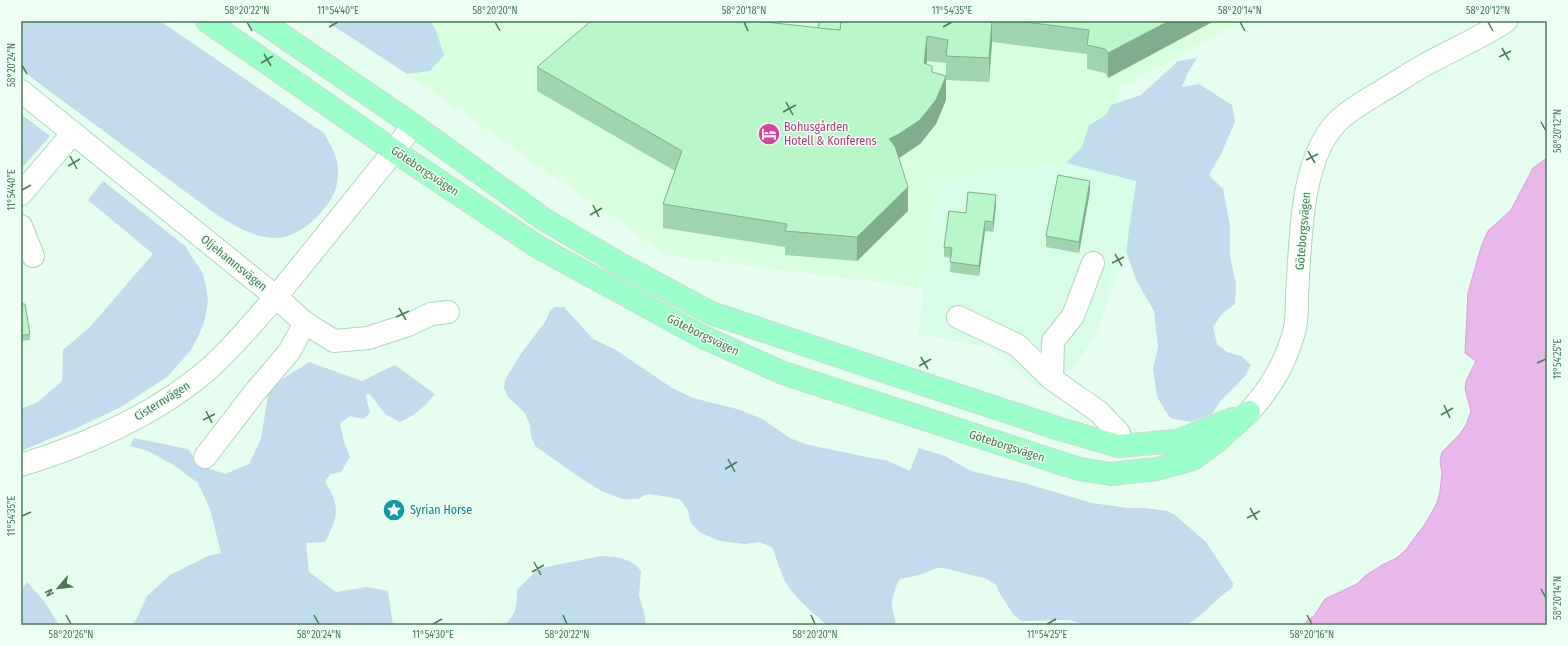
<svg xmlns="http://www.w3.org/2000/svg" width="1568" height="646" viewBox="0 0 1568 646" font-family="'Fira Sans Condensed',sans-serif">
<style>
.residential{fill:#d9fce6}
.commercial{fill:#d9ffde}
.green{fill:#c2dcee}
.water{fill:#e9b8ea;stroke:#dc9ddd}
.lines{fill:none;stroke-linecap:round;stroke-linejoin:round}
.minor-casing{stroke:#b0d6ba;stroke-width:24}
.major-casing{stroke:#cbdace;stroke-width:24}
.minor{stroke:#fff;stroke-width:22}
.major{stroke:#9cffc9;stroke-width:22}
.wall{fill:#a0d4ac;fill-rule:evenodd}
.shaded-wall{fill:#82ad8c}
.building{fill:#baf7c8;stroke:#82ad8c}
.ticks{fill:none;stroke:#477b51;stroke-width:1.5}
.labels{text-anchor:middle;stroke-width:3;stroke-linejoin:round;paint-order:stroke}
.hotel-label{font-size:12px;fill:#b23c85;stroke:#eefff5;text-anchor:start}
.street-label{font-size:12px;fill:#477b51;stroke:#eefff5}
.culture-label{font-size:12px;fill:#0d838f;stroke:#eefff5;text-anchor:start}
.neatline{fill:none;stroke:#477b51;stroke-width:1.5}
.ticks-label{font-size:10px;text-anchor:middle;fill:#477b51}
</style>
<rect width="100%" height="100%" fill="#e6fef0"/>
<!-- residential -->
<path class="residential" d="M1066,163L1136,181L1126,251L1096,334L1074,368L1039,389L991,348L918,334L936,186L987,168Z"/>
<!-- commercial -->
<path class="commercial" d="M430,21H1243L1115,91L1136,181L1066,163L987,168L936,186L923,288L668,256L407,74L430,71L435,28Z"/>
<!-- green -->
<g class="green">
<path d="M21,21H160L324,133C329,143 337,155 338,167C338,173 338,182 336,188C329,210 300,238 276,238C254,238 235,226 217,215L21,70Z"/>
<path d="M326,21H430L435,28L444,55L430,71L407,74Z"/>
<path d="M1197,58L1189,71L1182,87L1199,84L1232,105L1235,122L1221,154L1209,175L1223,189L1230,225V256L1236,284L1235,304L1222,314L1213,327L1217,344L1227,352L1241,356L1251,365L1245,376L1219,403L1212,414L1191,422L1170,418L1157,397L1153,369L1158,347L1154,311L1136,280L1126,251L1136,181L1066,163L1082,147L1089,125L1106,115L1111,105L1141,95L1178,61Z"/>
<path d="M21,114L50,136L21,169Z"/>
<path d="M103,181L185,246L202,272L206,286L208,301L205,319L199,335L191,350L167,377L121,407L79,427L21,451V409L38,402L62,381L63,350L89,328L153,254L88,200Z"/>
<path d="M554,307H564L593,339L616,350L672,388L693,398L741,410L764,420L790,438L805,444L871,458L886,460L910,471L919,448L945,456L971,471L1024,483L1092,503L1128,508H1145L1167,511L1175,515L1206,542L1233,583V587C1216,599 1204,615 1186,625H1085L1069,620L1021,621L1013,614L1000,594L996,585L987,579L943,568H937L919,575L900,579C897,581 892,600 892,603C892,610 895,618 896,625H827C813,613 790,594 783,577C779,567 776,557 772,547L759,542L745,544L720,541L701,533L691,523L688,511L682,501L679,499L650,494L645,495L638,499H622L602,491L585,481L535,446L531,436L530,425L524,412L508,397L504,388L505,380L522,352L545,322L550,311Z"/>
<path d="M309,362L362,381L395,365L435,394C423,408 417,414 400,422L385,414L370,394H367L366,396L370,413L363,419L350,416L340,423L344,442L350,457L341,472L330,474L325,482C341,506 338,517 325,542L306,543L309,572L336,592L366,587L388,591L393,625H131L136,620L147,596L170,575L208,556L221,553L210,509L198,483L172,464L148,451L130,446L134,438L188,449L199,465L225,474L249,464L261,439L269,388Z"/>
<path d="M601,556C616,557 632,558 641,571L639,596L644,612L646,625H504C517,614 517,606 517,590L536,571L541,568Z"/>
<path d="M27,582L44,601L59,625H21V591Z"/>
</g>
<!-- water -->
<path class="water" d="M1547,158V625H1304L1307,621L1314,616L1325,599L1357,584L1366,575L1382,565L1395,559L1405,551L1425,524L1437,503L1440,491L1442,473L1440,461L1442,452L1459,435L1466,425L1471,411L1465,389L1466,381L1476,361L1465,353L1468,293L1481,247L1488,231L1511,210L1533,168Z"/>
<g class="lines">
<!-- minor casing -->
<g class="minor-casing">
<g id="minor">
<path d="M21,91L276,297L394,151L413,125"/>
<path d="M21,194L73,133"/>
<path d="M21,226L33,256"/>
<path d="M958,317L1017,345L1052,379L1099,412L1119,433L1118,446"/>
<path d="M1052,379L1053,341L1073,316L1093,263"/>
<path d="M1249,412C1271,388 1287,361 1295,328C1297,318 1297,306 1297,295C1301,243 1299,161 1337,122C1351,108 1369,99 1385,89C1397,82 1409,74 1421,67C1449,51 1479,39 1506,21"/>
<path d="M205,457L255,392L289,352L305,323"/>
<path d="M21,465C89,444 158,414 212,366C235,345 255,320 276,297L305,323L334,341L368,338L408,325L431,314L448,312"/>
</g>
</g>
<!-- major casing -->
<g class="major-casing">
<g id="major">
<path d="M207,21L394,151L538,247L703,337L783,373L1079,469L1111,474L1157,469L1193,459L1217,441L1249,412"/>
<path d="M261,21L413,125L545,220L620,264L711,313L893,374L1060,429L1118,446L1178,441L1233,419"/>
</g>
</g>
<!-- minor -->
<use href="#minor" class="minor"/>
<!-- major -->
<use href="#major" class="major"/>
</g>
<!-- wall -->
<g class="wall">
<path d="M820,21H1214L1108,78L1105,73L1087,69V54L992,42L989,82L946,80V100L936,124L920,144L899,158L908,211L857,261L785,255V247L663,228V204L675,171L537,91V67L818,28ZM927,61L946,63V76L932,73L926,64Z"/>
<path d="M1090,191L1079,253L1046,247V236Z"/>
<path d="M996,206L993,232L985,231L979,276L950,272L951,258L944,257V247L966,213Z"/>
<path d="M21,304L30,334V340L21,341Z"/>
</g>
<!-- shaded-wall -->
<g class="shaded-wall">
<path d="M992,21V42L989,82V58Z"/>
<path d="M1169,21H1214L1108,78V53Z"/>
<path d="M927,36V61L924,87V63Z"/>
<path d="M946,76V100L936,124L920,144L899,158L889,139Z"/>
<path d="M1090,181V191L1079,253V242Z"/>
<path d="M908,187V211L857,261V237Z"/>
<path d="M996,195V206L993,232V222Z"/>
<path d="M985,221V231L979,276V266Z"/>
</g>
<!-- building -->
<g class="building">
<path d="M591,21H755L840,30L841,21H992L989,58L946,56L948,40L927,36L924,63L932,66V72L946,76L936,100L920,120L899,134L889,139L895,146L908,187L857,237L785,231L787,224L663,204L682,151L537,67Z"/>
<path d="M820,21H841L840,30L818,28Z"/>
<path d="M1017,21H1169L1108,53L1105,49L1087,45L1089,30Z"/>
<path d="M1058,175L1090,181L1079,242L1046,236Z"/>
<path d="M968,192L996,195L993,222L985,221L979,266L950,262L952,248L944,247L949,211L966,213Z"/>
<path d="M21,304H25L30,334L21,336Z"/>
</g>
<!-- ticks -->
<path class="ticks" d="M247,22L252,31M495,22L500,31M744,22L748,31M1240,22L1245,31M1488,22L1493,31M329,27L338,22M943,27L952,22M1502,48L1509,60M264,54L271,66M1499,57L1511,51M261,63L273,56M22,65L27,74M786,102L793,115M783,112L796,105M1541,122L1546,131M1308,151L1315,163M70,156L77,169M1306,160L1318,154M68,166L80,159M22,190L31,185M593,205L599,217M590,215L602,208M1115,254L1122,266M1112,263L1124,257M399,308L406,320M396,317L409,311M921,357L928,369M1537,363L1546,359M919,366L931,359M1444,405L1450,418M206,411L212,423M1441,415L1453,408M203,420L215,414M728,459L735,472M725,469L737,462M1250,508L1257,520M22,516L31,512M1247,518L1260,511M534,562L541,575M532,572L544,565M1541,589L1546,598M66,615L71,624M314,615L319,624M563,615L567,624M811,615L815,624M1307,615L1312,624M433,624L442,619M1047,624L1056,619"/>
<!-- icons -->
<defs>
<g id="hotel-disc" transform="scale(1.15)"><circle r="9.5" fill="#d1479c" stroke="#eefff5"/><path d="M-6-4.5h1.5V1H6V5H4.5V3h-9V5H-6ZM-4 0a1.8 1.8 0 1 1 3.6 0ZM.5 0V-2.5h3Q6-2.5 6 0Z" fill="#fff"/></g>
<g id="sight-disc" transform="scale(1.15)"><circle r="9.5" fill="#0f9aa8" stroke="#eefff5"/><path d="M0-6L1.8-2.2L6-1.7L2.9 1.2L3.7 5.4L0 3.3L-3.7 5.4L-2.9 1.2L-6-1.7L-1.8-2.2Z" fill="#fff"/></g>
</defs>
<g fill-rule="evenodd">
<use href="#hotel-disc" x="769" y="134"/>
<use href="#sight-disc" x="394" y="510"/>
</g>
<g class="labels">
<!-- hotel labels -->
<g class="hotel-label">
<text x="784" y="131">Bohusgården<tspan x="784" dy="14">Hotell &amp; Konferens</tspan></text>
</g>
<!-- street labels -->
<g class="street-label">
<text transform="translate(425 171) rotate(34)" y="4">Göteborgsvägen</text>
<text transform="translate(1303 231) rotate(-85)" y="4">Göteborgsvägen</text>
<text transform="translate(234 263) rotate(39)" y="4">Oljehamnsvägen</text>
<text transform="translate(703 335) rotate(26)" y="4">Göteborgsvägen</text>
<text transform="translate(162 401) rotate(-32)" y="4">Cisternvägen</text>
<text transform="translate(1007 446) rotate(18)" y="4">Göteborgsvägen</text>
</g>
<!-- culture labels -->
<g class="culture-label">
<text x="410" y="514">Syrian Horse</text>
</g>
</g>
<!-- border -->
<rect width="1568" height="646" fill="none" stroke="#eefff5" stroke-width="44"/>
<!-- north arrow -->
<g transform="translate(58 588) rotate(242)" stroke="#eefff5" stroke-width="3" paint-order="stroke">
<path d="M0-3L7 15L0 10L-7 15Z" fill="#477b51"/>
<text y="-6" font-size="11" font-weight="bold" text-anchor="middle" fill="#477b51">N</text>
</g>
<rect x="22" y="22" width="1524" height="602" class="neatline"/>
<g class="ticks-label">
<text x="247" y="14">58°20'22"N</text>
<text x="338" y="14">11°54'40"E</text>
<text x="495" y="14">58°20'20"N</text>
<text x="744" y="14">58°20'18"N</text>
<text x="952" y="14">11°54'35"E</text>
<text x="1240" y="14">58°20'14"N</text>
<text x="1488" y="14">58°20'12"N</text>
<text transform="translate(11 65) rotate(-90)" y="4">58°20'24"N</text>
<text transform="translate(1557 131) rotate(-90)" y="4">58°20'12"N</text>
<text transform="translate(11 190) rotate(-90)" y="4">11°54'40"E</text>
<text transform="translate(1557 359) rotate(-90)" y="4">11°54'25"E</text>
<text transform="translate(11 516) rotate(-90)" y="4">11°54'35"E</text>
<text transform="translate(1557 598) rotate(-90)" y="4">58°20'14"N</text>
<text x="71" y="638">58°20'26"N</text>
<text x="319" y="638">58°20'24"N</text>
<text x="433" y="638">11°54'30"E</text>
<text x="567" y="638">58°20'22"N</text>
<text x="815" y="638">58°20'20"N</text>
<text x="1047" y="638">11°54'25"E</text>
<text x="1312" y="638">58°20'16"N</text>
</g>
</svg>
